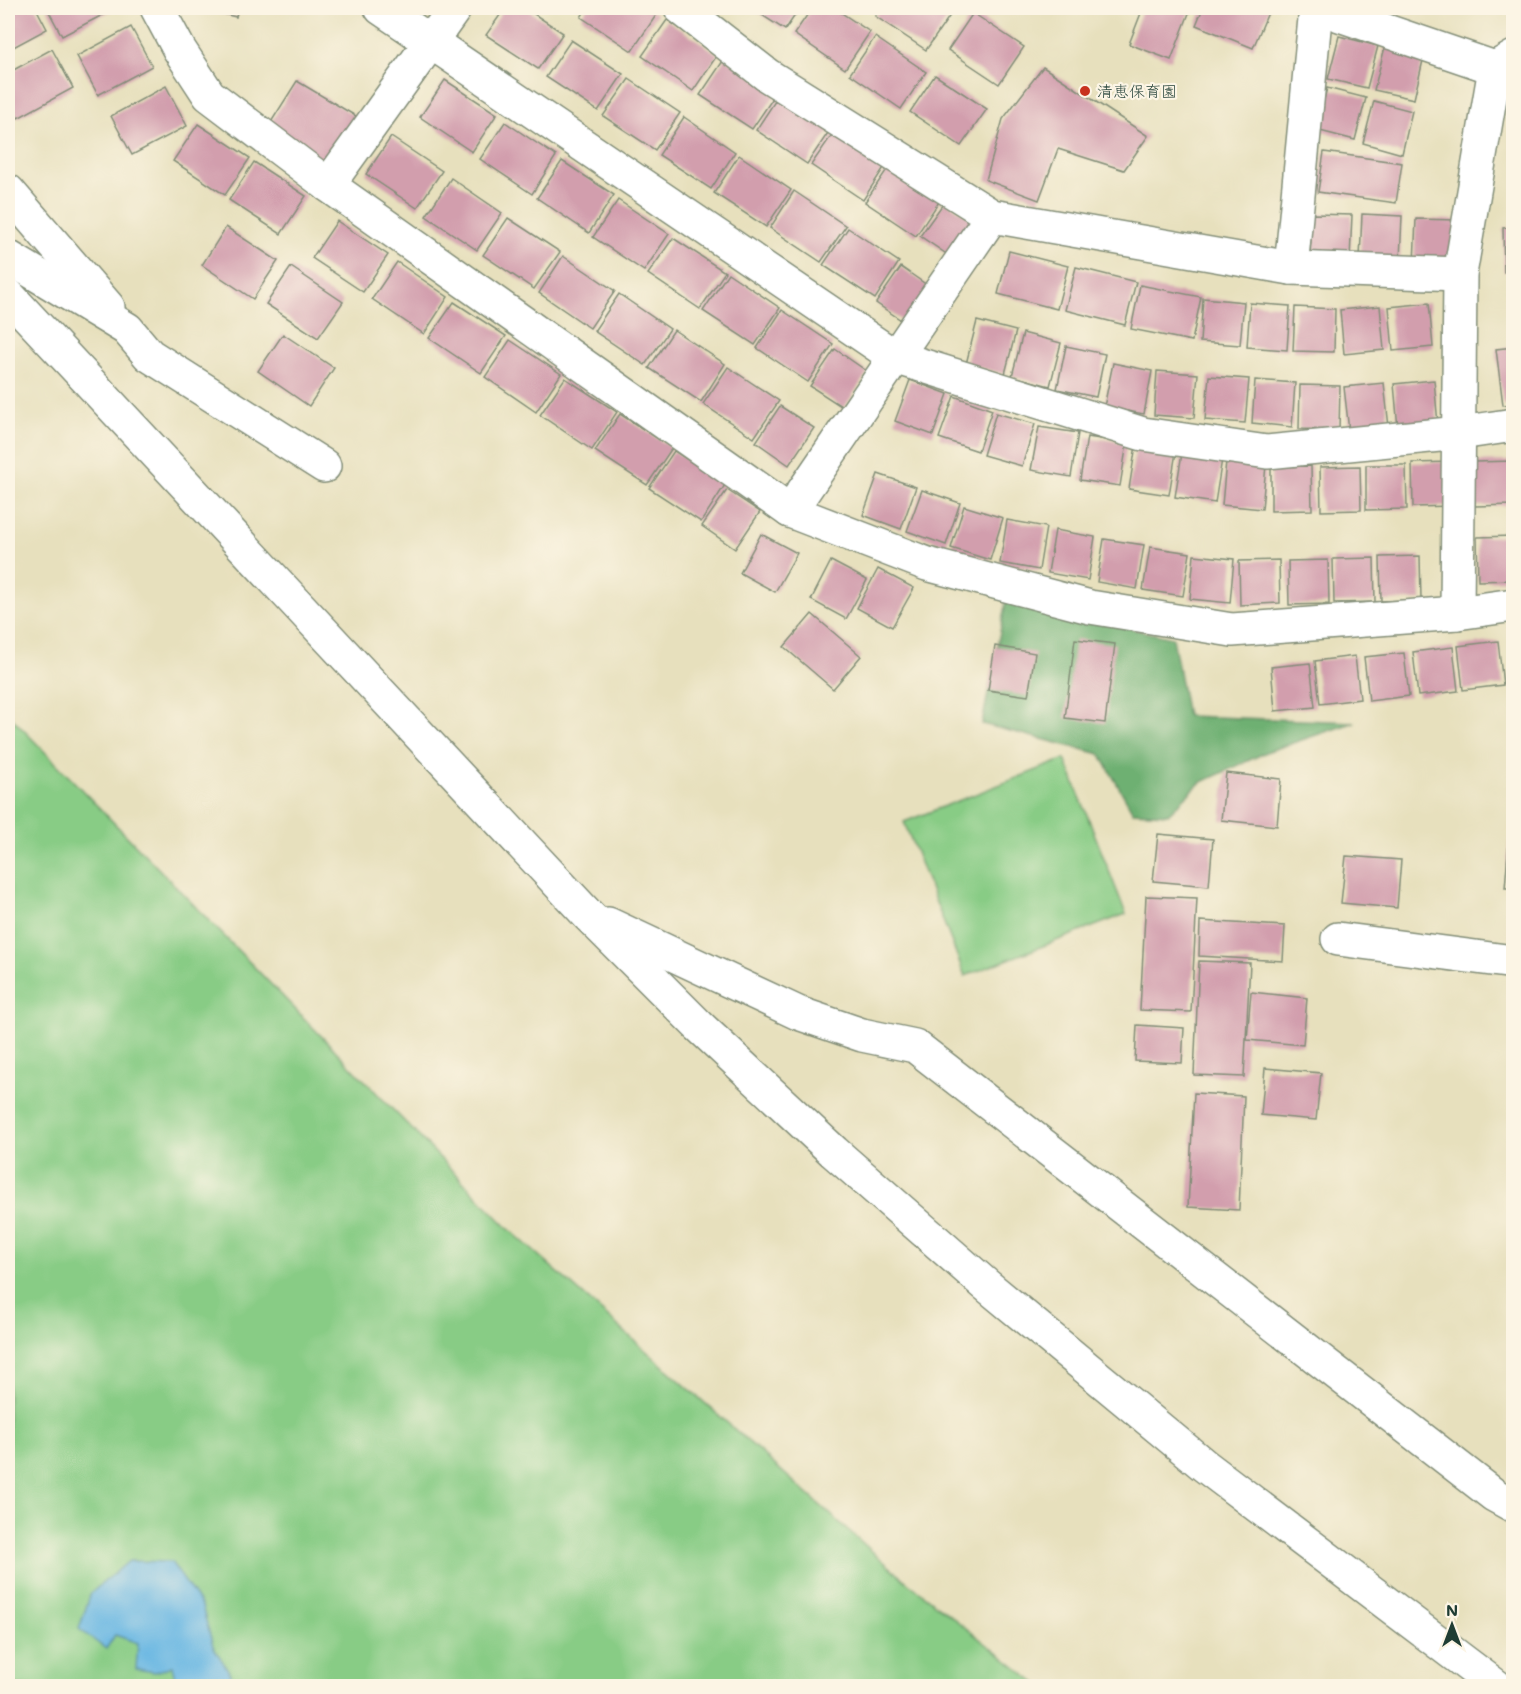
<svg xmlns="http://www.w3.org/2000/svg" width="1521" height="1694" viewBox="0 0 1521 1694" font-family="Mali,'Klee One',sans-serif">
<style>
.green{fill:#88cc85;stroke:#54845c;stroke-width:1.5}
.forest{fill:#6eb072;stroke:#467653;stroke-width:1.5}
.water{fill:#69b7e3;stroke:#447a8c;stroke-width:1.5}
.building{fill:#d29ead}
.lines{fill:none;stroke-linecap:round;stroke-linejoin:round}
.minor-casing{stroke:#838e78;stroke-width:36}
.minor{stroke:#fff;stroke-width:33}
.poi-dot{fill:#c8321e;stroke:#fcf5e5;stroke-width:2}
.labels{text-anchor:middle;stroke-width:4.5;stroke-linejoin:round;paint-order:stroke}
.poi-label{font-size:16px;fill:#1f3d34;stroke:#fcf5e5;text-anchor:start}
</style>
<rect width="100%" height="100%" fill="#fcf5e5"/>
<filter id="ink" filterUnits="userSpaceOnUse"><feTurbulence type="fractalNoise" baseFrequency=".0167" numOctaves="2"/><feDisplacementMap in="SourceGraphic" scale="12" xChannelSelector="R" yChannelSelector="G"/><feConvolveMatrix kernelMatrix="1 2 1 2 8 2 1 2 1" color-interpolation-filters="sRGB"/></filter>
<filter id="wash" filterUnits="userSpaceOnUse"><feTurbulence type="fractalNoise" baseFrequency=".008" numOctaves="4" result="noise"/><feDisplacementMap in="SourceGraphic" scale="24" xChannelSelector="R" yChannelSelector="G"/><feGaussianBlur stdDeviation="1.35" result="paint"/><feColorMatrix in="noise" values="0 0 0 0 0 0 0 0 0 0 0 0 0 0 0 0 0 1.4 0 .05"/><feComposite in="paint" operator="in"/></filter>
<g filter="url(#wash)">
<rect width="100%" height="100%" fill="#e7e0bd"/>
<!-- green -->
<g class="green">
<path d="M8,714L511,1231L901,1577L1040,1686H8Z"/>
<path d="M1065,759L1126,914L965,976L904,822Z"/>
</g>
<!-- forest -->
<path class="forest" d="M1006,601L1173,638L1187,716L1355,722L1269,751L1200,783L1168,814L1133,812L1100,754L982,724Z"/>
<!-- water -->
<path class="water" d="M129,1561L171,1562L202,1606L213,1646L238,1686H177L172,1666L155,1672L136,1669L138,1643L115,1635L106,1649L79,1629L91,1593Z"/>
<g id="blocks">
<!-- building -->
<g class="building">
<path d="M8,8H36L47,29L8,50Z"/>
<path d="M47,8H116L62,36Z"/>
<path d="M200,8H238L236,17Z"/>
<path d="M505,8H525L563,33L538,69L486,35Z"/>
<path d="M587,8H647L657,14L632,51L581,17Z"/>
<path d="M751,8H800L785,30Z"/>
<path d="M812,8H834L870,32L845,69L794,34Z"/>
<path d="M881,8H942L951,14L926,50L875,16Z"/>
<path d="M1143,8H1191L1171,60L1129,44Z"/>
<path d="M1203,8H1270L1253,48L1196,25Z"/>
<path d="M973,13L1024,47L999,84L948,50Z"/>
<path d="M667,20L718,54L693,91L642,56Z"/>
<path d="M131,27L152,66L98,95L77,56Z"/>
<path d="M1339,36L1378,46L1367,88L1328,79Z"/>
<path d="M875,37L926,72L901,109L850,74Z"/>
<path d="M571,40L623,74L598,111L546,77Z"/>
<path d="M1385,47L1424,56L1414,99L1374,90Z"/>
<path d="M52,49L73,88L18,118L8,98V73Z"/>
<path d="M725,58L777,92L752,129L700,95Z"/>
<path d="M1043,67L1148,136L1124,170L1058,149L1039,200L986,180L1003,119Z"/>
<path d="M935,75L987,109L961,146L910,112Z"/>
<path d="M629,79L680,113L655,150L603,116Z"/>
<path d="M445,80L497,114L472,152L420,117Z"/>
<path d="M297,81L359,118L328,168L266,130Z"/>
<path d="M166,86L187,126L132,155L111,116Z"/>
<path d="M1327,88L1366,98L1355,140L1316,130Z"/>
<path d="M781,92L832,127L807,164L756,130Z"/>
<path d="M1374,101L1412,111L1402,154L1363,143Z"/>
<path d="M684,117L735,152L711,189L659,155Z"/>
<path d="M505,122L556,156L532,194L480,159Z"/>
<path d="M198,124L250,158L225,195L173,161Z"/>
<path d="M836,129L887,163L863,200L811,165Z"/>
<path d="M391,137L442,171L417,208L366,174Z"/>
<path d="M1324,152L1402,163L1396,203L1318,192Z"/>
<path d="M739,155L791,190L766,227L714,193Z"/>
<path d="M562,161L614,195L589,233L537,198Z"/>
<path d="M254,162L306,196L281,234L229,200Z"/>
<path d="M890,165L941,199L916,236L865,202Z"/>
<path d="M451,178L502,213L477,250L426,216Z"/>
<path d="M794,191L846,226L821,262L770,228Z"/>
<path d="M618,200L669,234L644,271L593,237Z"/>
<path d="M945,201L978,223L954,259L920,236Z"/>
<path d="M1312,214L1352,215L1350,259L1310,258Z"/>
<path d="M1362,214L1402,216L1400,260L1360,258Z"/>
<path d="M508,218L560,252L534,289L483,255Z"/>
<path d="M1416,219L1456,220L1454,264L1414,263Z"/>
<path d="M337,221L388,255L363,292L312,258Z"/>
<path d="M226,227L278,261L253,299L202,265Z"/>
<path d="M1514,227V271L1504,272L1503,228Z"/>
<path d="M848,228L899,262L875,299L823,265Z"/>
<path d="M673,238L725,272L700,309L648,274Z"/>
<path d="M1009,251L1068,266L1057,309L998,294Z"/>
<path d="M563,256L615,291L590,328L539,293Z"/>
<path d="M397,262L448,297L424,334L372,299Z"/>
<path d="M291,267L343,302L318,338L266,304Z"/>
<path d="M901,267L934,290L910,326L876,303Z"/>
<path d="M1076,267L1136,282L1125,325L1065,310Z"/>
<path d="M728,273L780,308L755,345L703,311Z"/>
<path d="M1140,285L1201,297L1192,341L1131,329Z"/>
<path d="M619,294L670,329L645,365L594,331Z"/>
<path d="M1203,298L1244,302L1240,345L1200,342Z"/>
<path d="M454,302L506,336L481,373L429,338Z"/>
<path d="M1250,303L1290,306L1287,350L1247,347Z"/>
<path d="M1429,303L1433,347L1393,351L1389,307Z"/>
<path d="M1380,306L1384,350L1344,354L1340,310Z"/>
<path d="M1295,307L1335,309L1334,352L1293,351Z"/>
<path d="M782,310L833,344L808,382L757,348Z"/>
<path d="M977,321L1016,331L1005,374L966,364Z"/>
<path d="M674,330L725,364L701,402L649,368Z"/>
<path d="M1023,333L1061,343L1050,386L1012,376Z"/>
<path d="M283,334L334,368L309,406L258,371Z"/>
<path d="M510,340L561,374L536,412L485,377Z"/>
<path d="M1066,346L1105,354L1096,397L1057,389Z"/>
<path d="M1514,347V404L1503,405L1496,349Z"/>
<path d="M835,349L868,372L844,408L810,386Z"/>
<path d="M1113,363L1152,371L1144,414L1104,407Z"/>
<path d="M728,367L779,401L754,438L703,404Z"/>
<path d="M1157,371L1198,374L1194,418L1154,415Z"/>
<path d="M1209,376L1249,379L1245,423L1205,420Z"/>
<path d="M565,378L617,412L592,450L540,415Z"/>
<path d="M910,380L948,394L933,435L895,421Z"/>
<path d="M1255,380L1295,383L1292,427L1252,423Z"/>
<path d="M1434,380L1438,424L1398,428L1394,384Z"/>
<path d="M1384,383L1389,427L1349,431L1344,387Z"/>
<path d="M1300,385L1340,386L1339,430L1299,429Z"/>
<path d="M954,396L992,410L978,451L939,438Z"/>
<path d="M780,406L814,428L789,465L756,442Z"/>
<path d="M996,413L1035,424L1022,466L983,455Z"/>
<path d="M620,414L672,448L647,485L595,451Z"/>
<path d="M1039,427L1078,433L1071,477L1031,470Z"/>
<path d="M1087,437L1127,443L1120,486L1080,480Z"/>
<path d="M1136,445L1176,452L1169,495L1129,489Z"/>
<path d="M674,451L725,485L701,522L649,488Z"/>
<path d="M1182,453L1222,459L1215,503L1175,497Z"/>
<path d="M1226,461L1266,465L1262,509L1222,505Z"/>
<path d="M1514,461V505L1475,506L1474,462Z"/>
<path d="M1452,462L1453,506L1413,507L1412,463Z"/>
<path d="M1366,465H1406L1407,509L1366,510Z"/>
<path d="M1311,466L1312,510L1271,511V467Z"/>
<path d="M1360,466L1361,510L1321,511L1320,467Z"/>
<path d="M878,474L916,487L901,529L863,515Z"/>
<path d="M727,490L760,512L735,549L702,526Z"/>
<path d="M922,490L960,503L946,545L907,531Z"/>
<path d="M964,506L1003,518L990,560L951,548Z"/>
<path d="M1007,520L1046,527L1039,570L1000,563Z"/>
<path d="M1055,530L1095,537L1088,580L1048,573Z"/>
<path d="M761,534L797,553L775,592L740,573Z"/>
<path d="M1514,536V580L1478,581L1477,537Z"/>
<path d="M1104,539L1144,545L1137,589L1097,582Z"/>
<path d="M1150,547L1190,553L1183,596L1143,590Z"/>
<path d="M1194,555L1234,559L1230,603L1190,599Z"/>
<path d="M1420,556L1421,600L1381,601L1380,557Z"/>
<path d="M1374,558L1375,602L1334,603L1333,559Z"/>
<path d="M1279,560L1280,603L1240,605L1239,561Z"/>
<path d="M1328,560L1329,604L1289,605L1288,561Z"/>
<path d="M831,561L867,580L846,619L811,600Z"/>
<path d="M878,569L914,588L892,627L857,608Z"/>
<path d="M812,614L861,656L833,689L784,647Z"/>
<path d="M1075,639L1115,644L1105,723L1065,718Z"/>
<path d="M1498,641L1503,685L1463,690L1458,646Z"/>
<path d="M995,646L1035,653L1028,696L988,690Z"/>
<path d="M1453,647L1458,691L1418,696L1413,652Z"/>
<path d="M1404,653L1409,696L1369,701L1364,657Z"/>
<path d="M1355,656L1360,699L1320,704L1315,661Z"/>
<path d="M1310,663L1315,707L1275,711L1271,667Z"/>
<path d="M1226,773L1281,779L1277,826L1221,820Z"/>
<path d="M1158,834L1213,839L1209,886L1153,881Z"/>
<path d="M1509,840L1514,841V888H1505Z"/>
<path d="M1346,856L1401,860L1397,908L1341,903Z"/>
<path d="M1146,896L1197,898L1191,1012L1140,1010Z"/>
<path d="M1200,921L1285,926L1283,961L1199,956Z"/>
<path d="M1199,961L1250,963L1244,1077L1194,1075Z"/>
<path d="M1251,992L1307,998L1303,1045L1247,1040Z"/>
<path d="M1137,1025L1184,1028L1182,1063L1135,1061Z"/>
<path d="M1265,1068L1321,1073L1316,1120L1261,1115Z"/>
<path d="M1194,1093L1244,1096L1239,1210L1188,1207Z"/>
</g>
</g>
</g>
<g filter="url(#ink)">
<use href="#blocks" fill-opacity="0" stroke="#838e78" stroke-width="1.5"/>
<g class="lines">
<!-- minor casing -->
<g class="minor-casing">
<g id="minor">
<path d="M157,8L179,49L209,95L328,185L790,511L927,564L1090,607L1232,630L1457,613L1514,605"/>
<path d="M381,8L895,357L1143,434L1267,452L1460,433L1514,425"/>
<path d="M681,8L767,75L992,216L1291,268L1460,274"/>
<path d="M1319,8L1495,68L1514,78"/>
<path d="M328,185L455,8"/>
<path d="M8,191L108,307"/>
<path d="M8,257L127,329L149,355L324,466"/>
<path d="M1291,268L1316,8"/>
<path d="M8,295L588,915L699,1026L834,1152L985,1284L1205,1466L1496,1686"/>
<path d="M790,511L992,216"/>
<path d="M1457,613L1460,274L1495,68L1514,57"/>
<path d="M608,924L798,1013L862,1035L915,1046L1494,1495L1514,1506"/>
<path d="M1338,939L1514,962"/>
</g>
</g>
<!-- minor -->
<use href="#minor" class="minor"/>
</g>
</g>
<!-- markers -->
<circle class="poi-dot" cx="1085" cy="91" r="6"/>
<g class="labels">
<!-- poi labels -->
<g class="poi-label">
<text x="1097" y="97">清恵保育園</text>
</g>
</g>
<!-- margin -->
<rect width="1521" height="1694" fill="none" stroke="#fcf5e5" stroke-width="30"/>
<!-- north arrow -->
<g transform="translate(1452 1625)" stroke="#fcf5e5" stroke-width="4.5" paint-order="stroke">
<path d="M0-4.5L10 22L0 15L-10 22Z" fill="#1f3d34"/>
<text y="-9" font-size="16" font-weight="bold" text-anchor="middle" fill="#1f3d34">N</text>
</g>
</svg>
